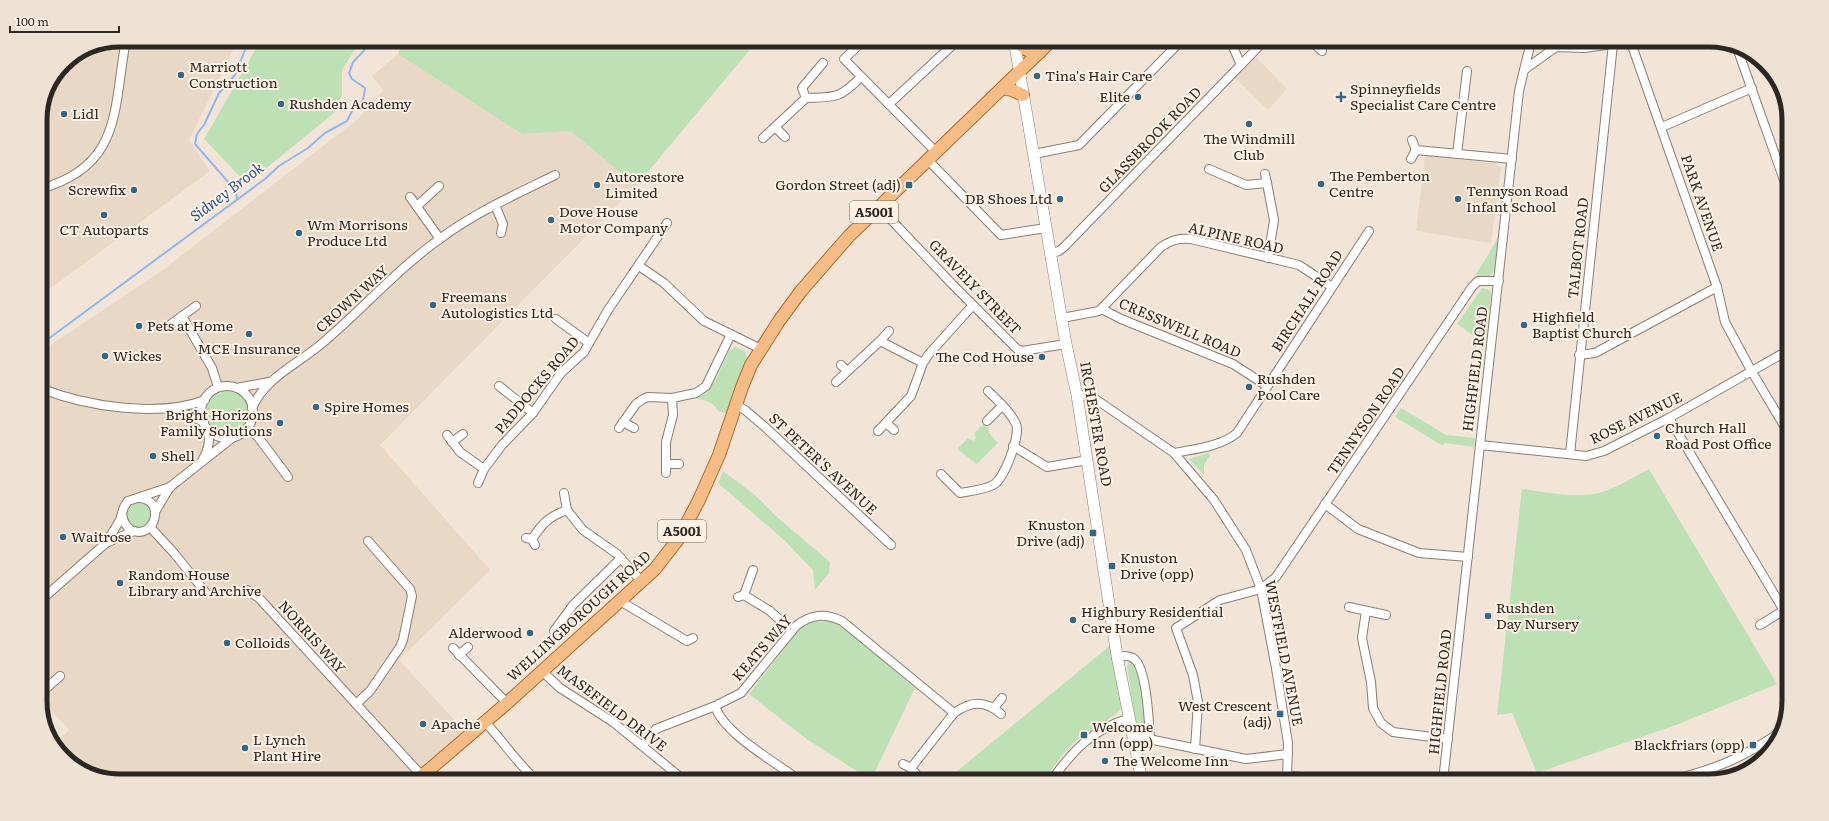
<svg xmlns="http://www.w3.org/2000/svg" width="1829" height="821" viewBox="0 0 1829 821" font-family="Literata,serif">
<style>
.built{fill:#ead8c6;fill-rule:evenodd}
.green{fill:#bde1b5}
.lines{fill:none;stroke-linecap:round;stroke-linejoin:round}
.stream{stroke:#92b7eb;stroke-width:2}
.street-casing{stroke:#897e73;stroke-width:10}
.secondary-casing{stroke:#897e73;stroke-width:12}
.primary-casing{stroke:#ab6b2e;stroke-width:14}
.street{stroke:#fff;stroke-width:8}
.secondary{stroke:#fff;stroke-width:11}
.primary{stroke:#f5bc85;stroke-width:12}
.poi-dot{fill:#336784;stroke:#fff2e5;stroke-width:1.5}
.labels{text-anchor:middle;stroke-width:4;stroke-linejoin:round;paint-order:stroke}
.shield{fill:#fff2e5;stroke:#6b645d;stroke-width:1}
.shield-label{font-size:13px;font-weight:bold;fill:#2c2723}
.poi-label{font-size:14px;fill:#2c2723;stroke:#fff2e5;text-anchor:start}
.street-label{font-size:14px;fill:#2c2723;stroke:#fff2e5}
.water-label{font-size:15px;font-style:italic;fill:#285795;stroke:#fff2e5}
.rim{fill:none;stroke:#2c2723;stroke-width:5}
</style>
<rect width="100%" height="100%" fill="#f2e5d8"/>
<!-- built -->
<g class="built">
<path d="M120,40H238L189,140L210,171L40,296V115L46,89L64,63L89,46Z"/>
<path d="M398,54L522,134L571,131L636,186L380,445L490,570L399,660L464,730L407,781H120L89,775L56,750L54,744L69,730L40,698V352L156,275L358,119L383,90L372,76ZM138,503L145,505L130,523L127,515Z"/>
<path d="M1256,57L1287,89L1268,110L1235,78Z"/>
<path d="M1425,156L1495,163L1501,168L1491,243L1416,231Z"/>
</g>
<!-- green -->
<g class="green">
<path d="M261,40H361L342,70V95L334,113L247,184L204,139Z"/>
<path d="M402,40H758L636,186L571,131L522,134L398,54Z"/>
<path d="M1499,235L1495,271L1489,276H1478L1476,274L1490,252Z"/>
<path d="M1482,288L1489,290L1491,293L1486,342L1484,343L1457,324Z"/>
<path d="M735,347L745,351L748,358L735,387L728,414L718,411C714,402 705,400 696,399L705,393L715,381L729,351Z"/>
<circle cx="227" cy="412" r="21"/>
<path d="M1401,408L1446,435L1475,438L1474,447L1444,443L1443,446L1395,417Z"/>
<path d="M985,424L989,428V433L998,443L977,464L957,449L968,438L974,441L976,438L974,434L980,427Z"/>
<path d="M1208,453L1210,455L1204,465V475L1189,459Z"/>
<path d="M1649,469L1777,684L1676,725L1537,773L1512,713L1497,715L1522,489C1544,492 1581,499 1602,492C1618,487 1634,477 1649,469Z"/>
<path d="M723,471L755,495L778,518L830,562L829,573L815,590L813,570L784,540L718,483Z"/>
<circle cx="139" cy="515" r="12"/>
<path d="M829,621L841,625L915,688L871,780L808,740L749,694L798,631L812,622Z"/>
<path d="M1112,644L1123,705C1114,721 1093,726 1079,738C1065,750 1054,765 1044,781H945Z"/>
<path d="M1129,662L1135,664L1142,686L1146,731L1144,733L1138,730L1136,724L1127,667Z"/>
</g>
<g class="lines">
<!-- stream -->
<g class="stream">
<path d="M237,199L236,191L195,144L197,134L204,125L219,93L235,75L249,40"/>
<path d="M40,345L265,179L279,166L308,148L325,133L347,121L353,109C363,104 364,99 365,88L352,79L349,73C351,69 352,63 354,61C362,52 365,52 369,40"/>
</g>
<!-- street casing -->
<g class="street-casing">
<g id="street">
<path d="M864,40L844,59L936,152"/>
<path d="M1230,40L1241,65"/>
<path d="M1310,40L1322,51"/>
<path d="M1544,40L1556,47"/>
<path d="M1630,40L1717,287L1725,322L1752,372L1789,434"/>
<path d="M1736,45L1789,194"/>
<path d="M1524,70L1529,50L1530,40"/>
<path d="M806,98L802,88L823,63"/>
<path d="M889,104L958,40"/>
<path d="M775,127L785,137"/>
<path d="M1662,127L1752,88"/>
<path d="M763,138L806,98C836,97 839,99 861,77"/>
<path d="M1412,140L1416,150"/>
<path d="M1034,154L1079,145L1182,40"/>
<path d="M1457,154L1467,71"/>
<path d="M1411,159L1416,150L1512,159"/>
<path d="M928,160L1001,235L1046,228"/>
<path d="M1209,169L1246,185L1267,183L1274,220L1268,258"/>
<path d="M1265,174L1267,183"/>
<path d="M40,189C123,166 113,108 126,40"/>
<path d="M410,197L440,239"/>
<path d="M495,205L503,224L501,233"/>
<path d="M417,206L439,186"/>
<path d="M879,207L952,284L1017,349L1022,351L1066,344"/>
<path d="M1051,253L1059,251L1064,247L1265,40"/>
<path d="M639,266L664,283L704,321L761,349"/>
<path d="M1102,309L1121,319L1233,364L1267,386"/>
<path d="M182,316L212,368L218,387"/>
<path d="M1062,318L1099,311L1161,247C1171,240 1179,238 1191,239L1299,265L1332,287"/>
<path d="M556,319L589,343"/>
<path d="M167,327L196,306"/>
<path d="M880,341L889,331"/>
<path d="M1579,355L1595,353L1717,287"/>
<path d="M841,365L847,371"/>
<path d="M836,382L880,341L923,363"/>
<path d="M499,386L533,413"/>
<circle cx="227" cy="412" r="26"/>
<path d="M40,388C84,406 159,418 205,400"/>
<path d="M237,388L269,382"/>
<path d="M1077,395L1091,396L1174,453L1214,500L1246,550L1261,589L1276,668L1288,743L1287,781"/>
<path d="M736,405L745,410L765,427L891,545"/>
<path d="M252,408C265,378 296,365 320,345C361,311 397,269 441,238C476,212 517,194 555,175"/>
<path d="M169,409L188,415L204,422"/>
<path d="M1669,418L1789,619"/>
<path d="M987,421L1002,406"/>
<path d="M623,422L634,428"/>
<path d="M886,423L894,430"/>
<path d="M247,428L258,437L288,477"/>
<path d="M619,428L636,404L643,399L648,397L672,398L696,393L706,386L731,334"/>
<path d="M878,431L911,396L923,363L929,354L973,305"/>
<path d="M447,435L460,452L484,469"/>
<path d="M452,442L463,434"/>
<path d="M1480,445L1586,456L1604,451L1669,418L1789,350"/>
<path d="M1013,446L1047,467L1088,460"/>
<path d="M1174,453C1194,449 1220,447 1237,433L1369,231"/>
<path d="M1570,454L1613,44"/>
<path d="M203,459C209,448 210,441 208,429"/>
<path d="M666,464H679"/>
<path d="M666,473V442L673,415L672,398"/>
<path d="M941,474L960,493C970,491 984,490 993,485C1004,480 1021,435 1016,424C1010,411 998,401 988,391"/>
<path d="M478,483L484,469L502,445L533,413L561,373L584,352L608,310L667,223"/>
<path d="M1325,504L1358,529L1419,553L1468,557"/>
<path d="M567,510L583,530L617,554L641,581"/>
<path d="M155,512L170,487L232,438"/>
<path d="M122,514C123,521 125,526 131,530C154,541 167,501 140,498"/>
<path d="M150,527L174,553L206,593"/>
<path d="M526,538L532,539L535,545"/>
<path d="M532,539C543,523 548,517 567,510L564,493"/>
<path d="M106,543L120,520L124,507L128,501L170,487"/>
<path d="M247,590L259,598L422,776"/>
<path d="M744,595L753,570"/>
<path d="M738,597L744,595L770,611L792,631"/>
<path d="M40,601L106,543L134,531"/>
<path d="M620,601L687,641L693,638"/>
<path d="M1349,607L1386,615"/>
<path d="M1366,611L1362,638L1371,682L1373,708L1381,723L1393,732L1448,739"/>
<path d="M1760,625L1789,607"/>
<path d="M554,631L573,605L621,558"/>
<path d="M453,648L507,703"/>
<path d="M459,655L468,647"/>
<path d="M1117,656C1122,656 1129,655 1133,658C1147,666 1149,724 1150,739"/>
<path d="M542,671L560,688L613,722L685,781"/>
<path d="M40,694L60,676"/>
<path d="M356,704L370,691L400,647L403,640L412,596L410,589L368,541"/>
<path d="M715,706C723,732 770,759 792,775L796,781"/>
<path d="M994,708L1002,698"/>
<path d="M485,722C503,741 517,763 537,781"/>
<path d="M1134,736L1246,759L1288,754"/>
<path d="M642,746L656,729L715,706L741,693L796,626C811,614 825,613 842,621L954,713"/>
<path d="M1195,749L1198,702L1193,675L1176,628L1220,600L1261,589L1276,577L1472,287L1478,281H1499"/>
<path d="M903,764L911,768L917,775"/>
<path d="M911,768L954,713C971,701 985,700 1001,714"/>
<path d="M1288,776L1304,777L1311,781"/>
<path d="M1051,781C1073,750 1093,729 1130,718"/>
<path d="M1443,781L1519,91L1524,70L1556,47L1584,48L1613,44L1625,40"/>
<path d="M1667,781C1714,770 1744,758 1783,730"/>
</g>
</g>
<!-- secondary casing -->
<g class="secondary-casing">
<path id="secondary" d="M1014,40L1066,344L1077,395L1117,656L1142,781"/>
</g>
<!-- primary casing -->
<g class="primary-casing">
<g id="primary">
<path d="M1015,40L1027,50L1040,52"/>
<path d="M1002,88L1012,90L1023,95"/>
<path d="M416,781L507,703L655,569L679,538L699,500L719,455L742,387L751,365L779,321L801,291L849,236L1052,40"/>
</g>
</g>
<!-- street -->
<use href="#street" class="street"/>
<!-- secondary -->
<use href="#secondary" class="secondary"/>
<!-- primary -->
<use href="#primary" class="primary"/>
</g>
<!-- markers -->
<g class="poi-dot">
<circle cx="181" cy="75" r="4"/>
<circle cx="1037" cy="76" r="4"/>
<circle cx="1138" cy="97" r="4"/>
<path d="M1339 91h4v4h4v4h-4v4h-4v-4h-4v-4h4z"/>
<circle cx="281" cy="104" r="4"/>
<circle cx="64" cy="114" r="4"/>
<circle cx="1249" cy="124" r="4"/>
<circle cx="1321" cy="184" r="4"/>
<circle cx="597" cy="185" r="4"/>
<rect x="905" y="181" width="8" height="8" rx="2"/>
<circle cx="134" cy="190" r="4"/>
<circle cx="1060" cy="199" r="4"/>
<circle cx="1458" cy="199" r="4"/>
<circle cx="104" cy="215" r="4"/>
<circle cx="551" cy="220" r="4"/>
<circle cx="299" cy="233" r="4"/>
<circle cx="433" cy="305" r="4"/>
<circle cx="1524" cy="325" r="4"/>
<circle cx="139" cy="326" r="4"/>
<circle cx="249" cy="334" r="4"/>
<circle cx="105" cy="356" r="4"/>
<circle cx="1042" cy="357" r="4"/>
<circle cx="1249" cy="387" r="4"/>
<circle cx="316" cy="407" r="4"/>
<circle cx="280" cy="423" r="4"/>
<circle cx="1657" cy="436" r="4"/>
<circle cx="153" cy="456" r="4"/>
<rect x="1089" y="529" width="8" height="8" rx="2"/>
<circle cx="63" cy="537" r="4"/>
<rect x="1108" y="562" width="8" height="8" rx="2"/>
<circle cx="120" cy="583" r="4"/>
<circle cx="1488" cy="616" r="4"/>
<circle cx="1073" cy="620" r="4"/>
<circle cx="530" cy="633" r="4"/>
<circle cx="227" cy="643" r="4"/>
<rect x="1276" y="710" width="8" height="8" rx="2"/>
<circle cx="423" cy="724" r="4"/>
<rect x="1080" y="731" width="8" height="8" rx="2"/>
<rect x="1749" y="741" width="8" height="8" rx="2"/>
<circle cx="245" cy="748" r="4"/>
<circle cx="1105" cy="761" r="4"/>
</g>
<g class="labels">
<!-- shield labels -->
<g class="shield">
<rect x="850" y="201" width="48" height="22" rx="3"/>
<rect x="658" y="520" width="48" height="22" rx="3"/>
</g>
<g class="shield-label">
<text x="874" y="217">A5001</text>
<text x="682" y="536">A5001</text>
</g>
<!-- poi labels -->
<g class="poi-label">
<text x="189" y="72">Marriott<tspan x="189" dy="16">Construction</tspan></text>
<text x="1045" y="81">Tina's Hair Care</text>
<text x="1350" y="94">Spinneyfields<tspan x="1350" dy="16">Specialist Care Centre</tspan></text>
<text x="1130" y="102" text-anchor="end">Elite</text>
<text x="289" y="109">Rushden Academy</text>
<text x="72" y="119">Lidl</text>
<text x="1249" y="144" text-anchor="middle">The Windmill<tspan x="1249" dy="16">Club</tspan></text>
<text x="1329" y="181">The Pemberton<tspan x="1329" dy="16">Centre</tspan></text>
<text x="605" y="182">Autorestore<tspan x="605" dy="16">Limited</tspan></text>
<text x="901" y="190" text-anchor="end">Gordon Street (adj)</text>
<text x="126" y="195" text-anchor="end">Screwfix</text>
<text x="1466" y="196">Tennyson Road<tspan x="1466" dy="16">Infant School</tspan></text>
<text x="1052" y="204" text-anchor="end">DB Shoes Ltd</text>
<text x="559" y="217">Dove House<tspan x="559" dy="16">Motor Company</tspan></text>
<text x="307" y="230">Wm Morrisons<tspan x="307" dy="16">Produce Ltd</tspan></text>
<text x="104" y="235" text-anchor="middle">CT Autoparts</text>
<text x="441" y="302">Freemans<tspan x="441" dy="16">Autologistics Ltd</tspan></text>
<text x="1532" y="322">Highfield<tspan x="1532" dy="16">Baptist Church</tspan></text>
<text x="147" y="331">Pets at Home</text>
<text x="249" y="354" text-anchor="middle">MCE Insurance</text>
<text x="113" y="361">Wickes</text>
<text x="1034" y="362" text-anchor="end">The Cod House</text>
<text x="1257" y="384">Rushden<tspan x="1257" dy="16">Pool Care</tspan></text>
<text x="324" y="412">Spire Homes</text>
<text x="272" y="420" text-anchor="end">Bright Horizons<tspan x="272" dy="16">Family Solutions</tspan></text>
<text x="1665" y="433">Church Hall<tspan x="1665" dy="16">Road Post Office</tspan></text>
<text x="161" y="461">Shell</text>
<text x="1085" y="530" text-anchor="end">Knuston<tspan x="1085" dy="16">Drive (adj)</tspan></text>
<text x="71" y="542">Waitrose</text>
<text x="1120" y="563">Knuston<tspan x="1120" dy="16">Drive (opp)</tspan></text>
<text x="128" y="580">Random House<tspan x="128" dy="16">Library and Archive</tspan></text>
<text x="1496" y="613">Rushden<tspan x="1496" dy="16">Day Nursery</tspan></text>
<text x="1081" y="617">Highbury Residential<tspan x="1081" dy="16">Care Home</tspan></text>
<text x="522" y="638" text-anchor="end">Alderwood</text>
<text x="235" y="648">Colloids</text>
<text x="1272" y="711" text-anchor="end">West Crescent<tspan x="1272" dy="16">(adj)</tspan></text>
<text x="431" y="729">Apache</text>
<text x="1092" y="732">Welcome<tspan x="1092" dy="16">Inn (opp)</tspan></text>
<text x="253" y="745">L Lynch<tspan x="253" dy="16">Plant Hire</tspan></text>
<text x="1745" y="750" text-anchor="end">Blackfriars (opp)</text>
<text x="1113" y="766">The Welcome Inn</text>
</g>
<!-- street labels -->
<g class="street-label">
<text transform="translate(1150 140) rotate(-46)" y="5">GLASSBROOK ROAD</text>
<text transform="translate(1702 203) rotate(71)" y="5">PARK AVENUE</text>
<text transform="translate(1236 238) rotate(13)" y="5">ALPINE ROAD</text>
<text transform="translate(1578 248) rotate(-84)" y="5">TALBOT ROAD</text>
<text transform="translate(975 287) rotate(46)" y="5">GRAVELY STREET</text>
<text transform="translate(352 299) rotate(-42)" y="5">CROWN WAY</text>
<text transform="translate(1307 301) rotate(-57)" y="5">BIRCHALL ROAD</text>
<text transform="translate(1180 328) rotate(23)" y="5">CRESSWELL ROAD</text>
<text transform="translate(1475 369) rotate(-83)" y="5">HIGHFIELD ROAD</text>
<text transform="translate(537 385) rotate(-50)" y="5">PADDOCKS ROAD</text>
<text transform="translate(1636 418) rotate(-26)" y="5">ROSE AVENUE</text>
<text transform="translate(1366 421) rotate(-56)" y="5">TENNYSON ROAD</text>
<text transform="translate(1096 424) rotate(80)" y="5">IRCHESTER ROAD</text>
<text transform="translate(823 464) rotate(43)" y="5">ST PETER'S AVENUE</text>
<text transform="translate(579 616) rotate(-42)" y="5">WELLINGBOROUGH ROAD</text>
<text transform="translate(312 637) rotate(48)" y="5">NORRIS WAY</text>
<text transform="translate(762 648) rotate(-49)" y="5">KEATS WAY</text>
<text transform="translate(1284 653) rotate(79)" y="5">WESTFIELD AVENUE</text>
<text transform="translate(1440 692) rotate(-84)" y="5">HIGHFIELD ROAD</text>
<text transform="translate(612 708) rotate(37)" y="5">MASEFIELD DRIVE</text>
</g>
<!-- water labels -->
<g class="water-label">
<text transform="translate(227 192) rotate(-37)" y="5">Sidney Brook</text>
</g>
</g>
<!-- crop -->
<path d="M0 0H1829V821H0ZM120 47H1709A73 73 0 0 1 1782 120V701A73 73 0 0 1 1709 774H120A73 73 0 0 1 47 701V120A73 73 0 0 1 120 47Z" fill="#eee2d5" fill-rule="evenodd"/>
<path class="rim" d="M120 47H1709A73 73 0 0 1 1782 120V701A73 73 0 0 1 1709 774H120A73 73 0 0 1 47 701V120A73 73 0 0 1 120 47Z"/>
<!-- scale -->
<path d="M10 26v6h109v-6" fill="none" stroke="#2c2723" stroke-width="2"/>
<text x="16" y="26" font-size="12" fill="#2c2723" stroke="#fff2e5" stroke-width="3" paint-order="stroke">100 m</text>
</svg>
